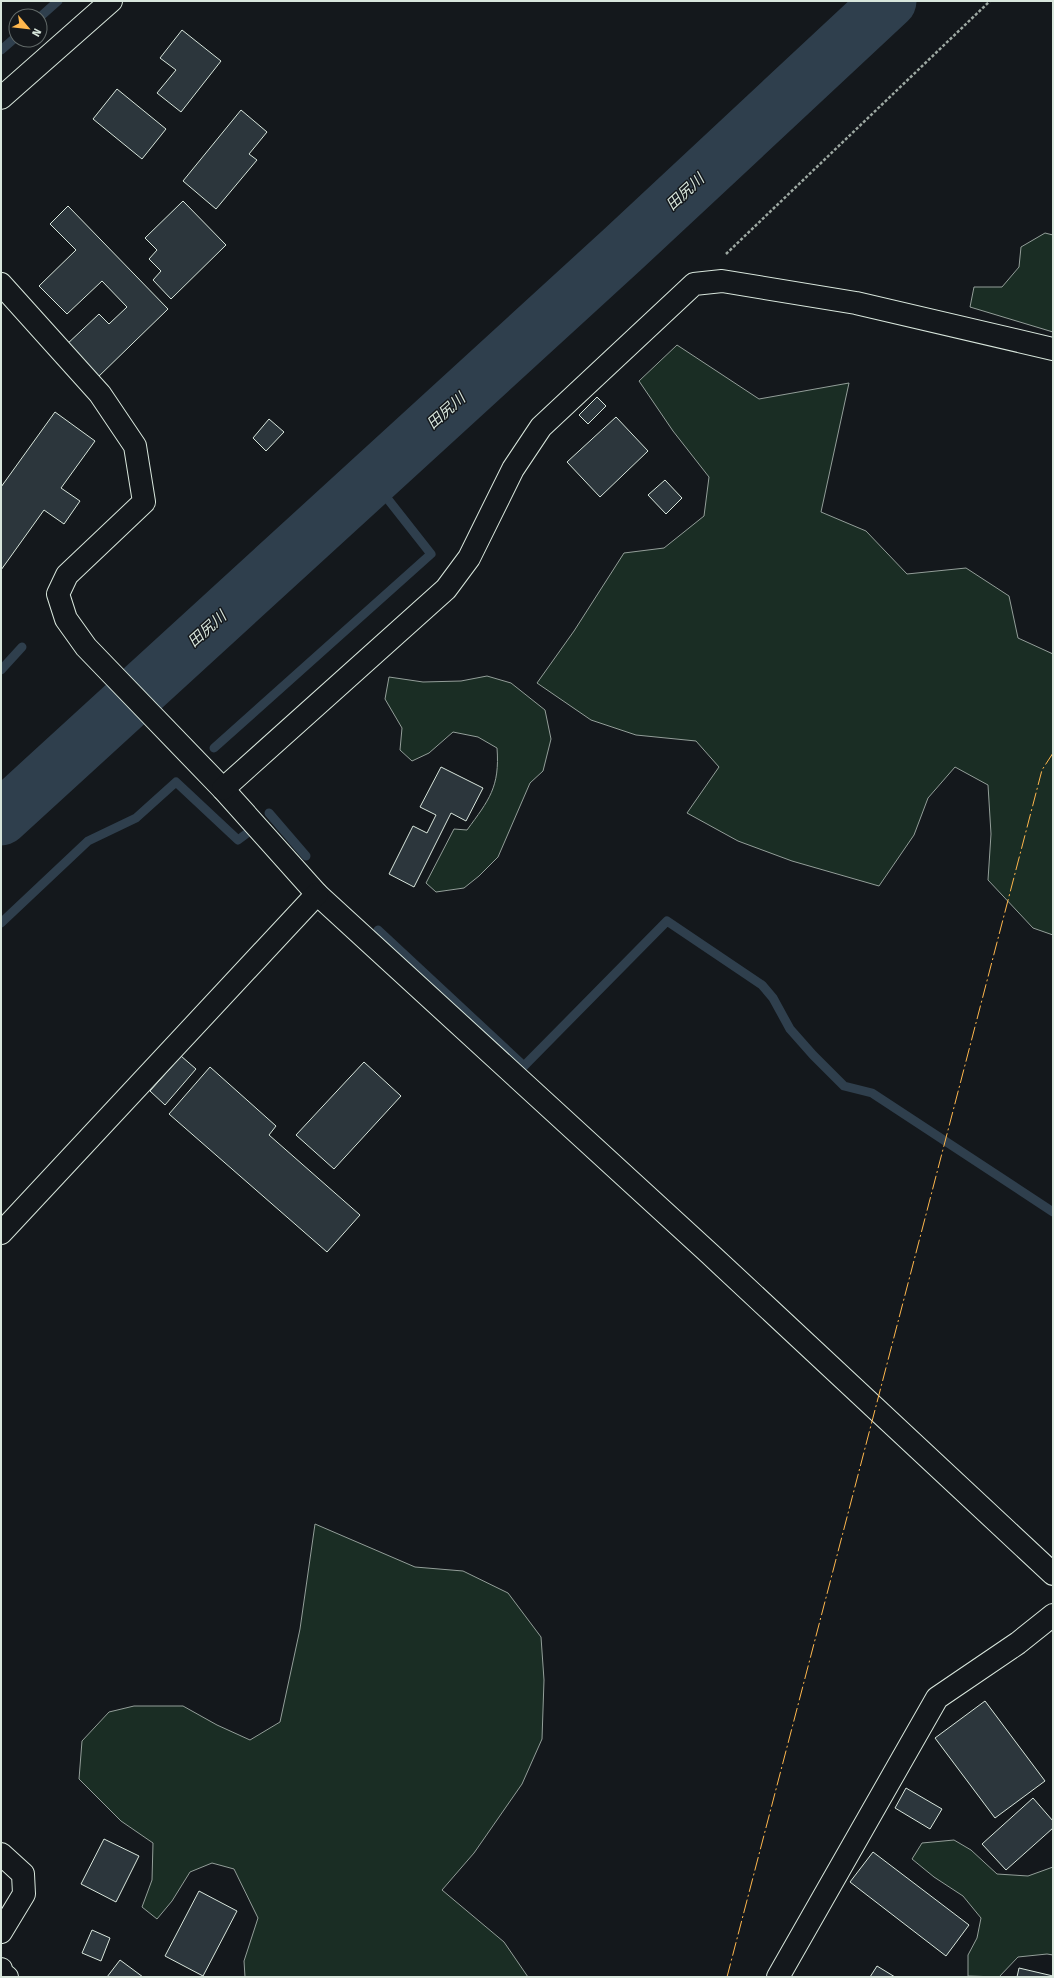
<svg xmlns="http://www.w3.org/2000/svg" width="1054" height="1978" viewBox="0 0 1054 1978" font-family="'Fira Sans','Noto Sans JP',sans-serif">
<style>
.green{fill:#1a2d24;stroke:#939e99}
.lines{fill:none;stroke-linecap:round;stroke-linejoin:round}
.stream{stroke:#2f3f4d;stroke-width:9}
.river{stroke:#2f3f4d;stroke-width:55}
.building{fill:#2c363c;stroke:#d8e6dc}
.minor-casing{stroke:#d8e6dc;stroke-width:24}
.tertiary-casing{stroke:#d8e6dc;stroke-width:24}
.path{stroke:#9da8a2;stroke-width:2.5;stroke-dasharray:3 2;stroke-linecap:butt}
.minor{stroke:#14181c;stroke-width:22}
.tertiary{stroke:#14181c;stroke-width:22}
.power{stroke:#ffb74d;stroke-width:1;stroke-dasharray:14 3 2 3;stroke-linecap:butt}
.labels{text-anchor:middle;stroke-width:3;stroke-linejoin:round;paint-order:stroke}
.water-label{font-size:15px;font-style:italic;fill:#d8e6dc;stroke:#14181c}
</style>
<rect width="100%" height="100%" fill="#14181c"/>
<!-- green -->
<g class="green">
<path d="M1045,233L1053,235V332L970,307L974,287H1002L1019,267L1021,247Z"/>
<path d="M677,345L759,399L849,383L821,512L866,531L907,574L966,568L1009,596L1018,638L1053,654V935L1033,928L988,880L991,834L988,785L955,767L928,798L914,835L879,886L792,861L738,841L687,813L719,767L696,741L636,735L591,720L537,683L574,631L624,553L664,548L704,516L709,477L673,431L639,381Z"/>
<path d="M487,676L511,683L545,710L551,739L543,771L530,783L498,857L479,876L464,888L436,892L426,883L454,829L467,830C489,800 500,787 497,748L478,737L453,732L429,753L412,761L400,750L402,728L385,699L389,677L423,682L461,681Z"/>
<path d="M315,1524L415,1567L463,1571L508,1593L541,1637L544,1680L542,1739L522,1784L474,1853L442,1890L504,1942L528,1977H245L244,1961L258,1918L234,1869L212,1863L190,1872L172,1901L157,1919L142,1907L152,1880L153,1843L121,1821L79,1779L82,1741L109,1712L134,1706H183L217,1725L250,1740L280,1722L300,1629Z"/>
<path d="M954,1840L971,1850L997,1874L1028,1876L1053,1867V1955L1047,1954L1018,1957L999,1977L968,1976V1955L977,1938L981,1918L963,1896L934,1877L912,1859L922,1843Z"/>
</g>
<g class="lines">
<!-- stream -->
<g class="stream">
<path d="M40,17L58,1"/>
<path d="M1,50L16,37"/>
<path d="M1,670L22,647"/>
<path d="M214,748L431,554L372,479"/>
<path d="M269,813L306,856"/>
<path d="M1,923L88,841L136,818L176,782L238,840L246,834"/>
<path d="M378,930L524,1066L667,921L762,985L773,998L790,1029L813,1055L844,1086L872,1093L1053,1212"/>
</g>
<!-- river -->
<path class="river" d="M1,818L622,250L889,1"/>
</g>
<!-- building -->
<g class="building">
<path d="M182,30L221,61L181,112L157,93L176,70L160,58Z"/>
<path d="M117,89L166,129L142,159L93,119Z"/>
<path d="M241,110L267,132L249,154L257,160L216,209L183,181Z"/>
<path d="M183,201L226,245L171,299L153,280L161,271L149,259L157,250L145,238Z"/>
<path d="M68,206L168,309L96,379L65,346L99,314L109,324L127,307L102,281L67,314L39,286L76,250L50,224Z"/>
<path d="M597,397L606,406L588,424L579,415Z"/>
<path d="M55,412L95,441L61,488L80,501L64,524L44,510L1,570V487Z"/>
<path d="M616,417L648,451L600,497L567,462Z"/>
<path d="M269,419L284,432L266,451L253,438Z"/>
<path d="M665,480L682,498L666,514L648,495Z"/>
<path d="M441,767L483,788L466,821L451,813L414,887L389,874L413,826L427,833L436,815L420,807Z"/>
<path d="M181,1056L196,1069L165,1105L150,1091Z"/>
<path d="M364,1062L401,1096L334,1169L296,1135Z"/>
<path d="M210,1067L276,1126L269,1135L360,1215L327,1252L169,1114Z"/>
<path d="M985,1701L1045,1781L995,1818L935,1738Z"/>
<path d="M906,1788L942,1809L930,1829L895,1808Z"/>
<path d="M1033,1798L1053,1821V1828L1006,1870L982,1844Z"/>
<path d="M104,1839L139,1856L116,1902L81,1884Z"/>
<path d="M873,1852L969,1925L946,1956L850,1882Z"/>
<path d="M199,1891L237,1911L203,1976L165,1956Z"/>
<path d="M92,1930L110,1938L101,1961L82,1953Z"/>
<path d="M120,1960L143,1977H107Z"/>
<path d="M877,1966L895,1977H870Z"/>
<path d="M1019,1968L1053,1976V1977H1017Z"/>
</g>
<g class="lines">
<!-- minor casing -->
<g class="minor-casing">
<g id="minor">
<path d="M1,284L100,394L135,446L144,502L67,575L58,594L66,619L86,647L223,789L317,894L710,1254L1053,1574"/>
<path d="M223,789L446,589L469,558L513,469L541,427L694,284L722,281L856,303L1053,349"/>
<path d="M1,1233L317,894"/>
<path d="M1,1854L23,1874L24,1894L1,1932"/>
<path d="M1,1969L2,1973L7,1977"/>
<path d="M778,1977L937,1698L1018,1643L1053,1615"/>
</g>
</g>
<!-- tertiary casing -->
<g class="tertiary-casing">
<path id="tertiary" d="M1,98L111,1"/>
</g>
<!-- path -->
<path class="path" d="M726,254L990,1"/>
<!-- minor -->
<use href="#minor" class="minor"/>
<!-- tertiary -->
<use href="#tertiary" class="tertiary"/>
<!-- power -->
<path class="power" d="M727,1977L1042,770L1053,753"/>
</g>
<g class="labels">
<!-- water labels -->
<g class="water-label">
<text transform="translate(685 192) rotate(-43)" y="5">田尻川</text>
<text transform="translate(446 411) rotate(-42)" y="5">田尻川</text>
<text transform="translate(207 629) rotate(-42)" y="5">田尻川</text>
</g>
</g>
<!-- border -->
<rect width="1054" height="1978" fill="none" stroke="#d8e6dc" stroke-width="4"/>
<!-- north arrow -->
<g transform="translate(28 28) rotate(118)"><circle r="19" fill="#14181c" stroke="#626a69"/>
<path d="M0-3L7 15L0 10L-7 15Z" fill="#ffb74d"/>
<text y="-6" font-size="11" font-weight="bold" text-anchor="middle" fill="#d8e6dc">N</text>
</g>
</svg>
